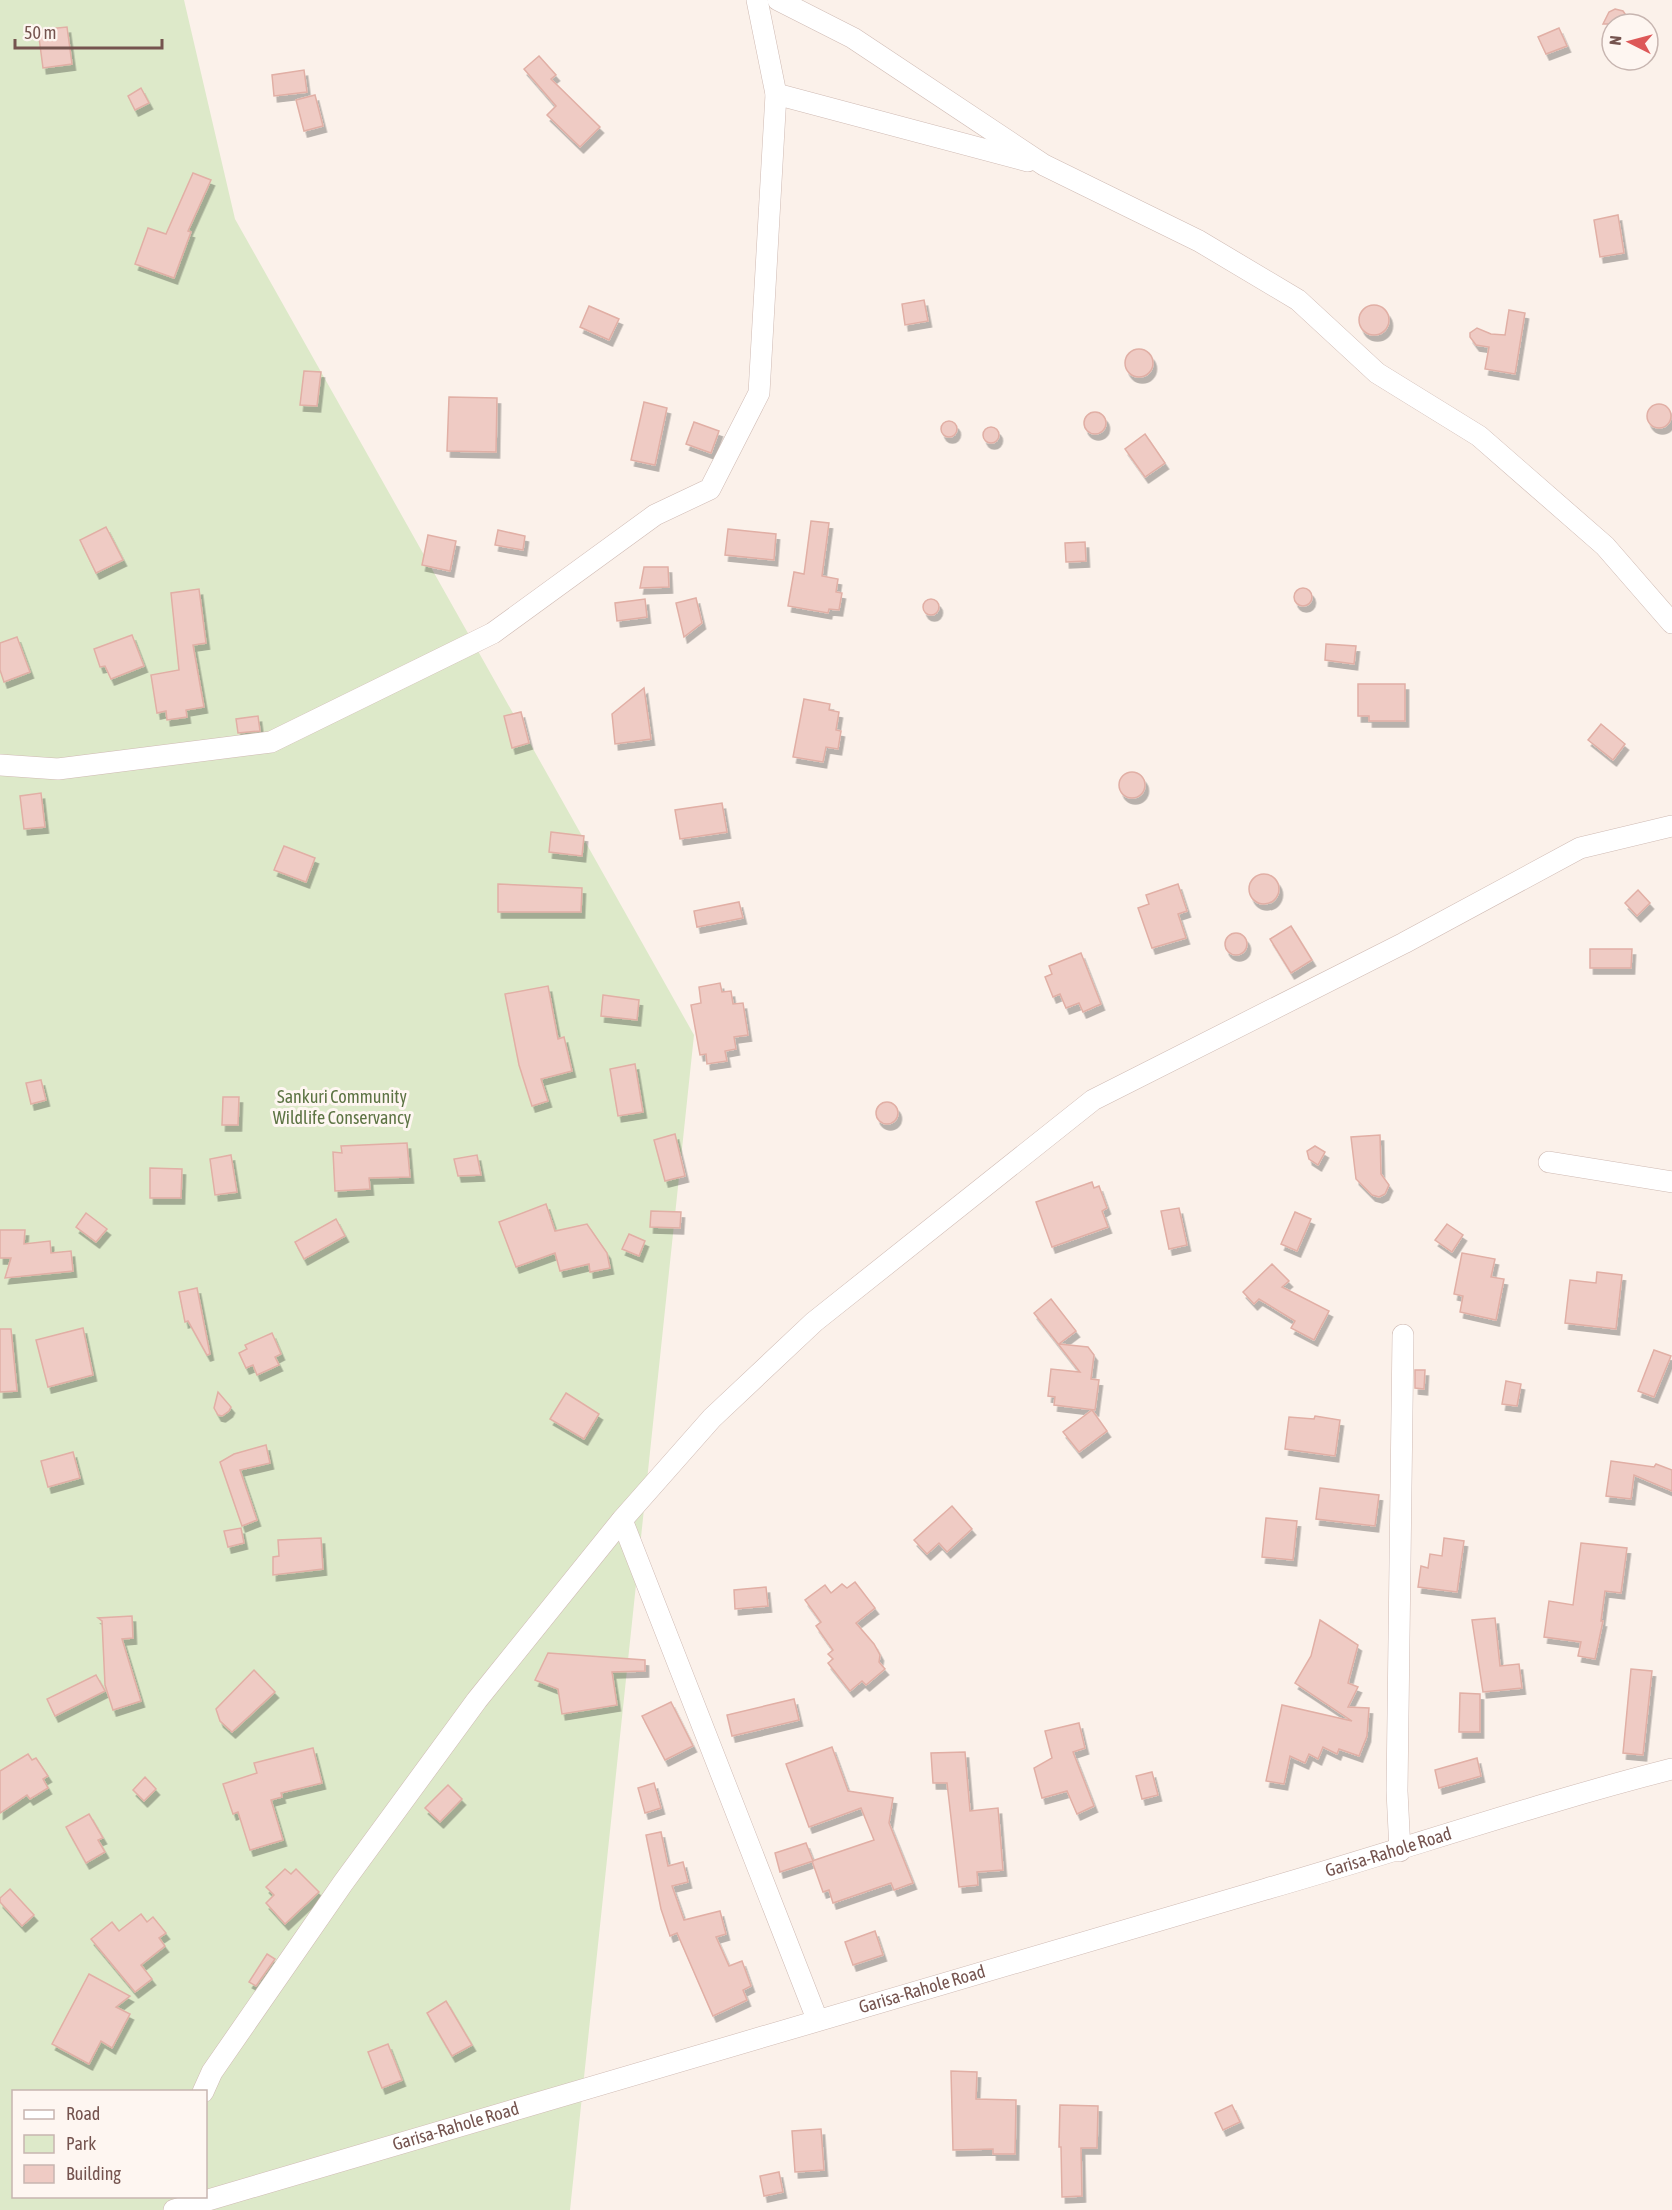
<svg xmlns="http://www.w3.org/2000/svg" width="1672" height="2210" viewBox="0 0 1672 2210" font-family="'Asap Condensed',sans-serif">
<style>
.green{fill:#dde9c9;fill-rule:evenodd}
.building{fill:#efcbc4;stroke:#e1afa5;stroke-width:1.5;filter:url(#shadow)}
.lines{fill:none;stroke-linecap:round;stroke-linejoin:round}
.minor-casing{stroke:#cfbab3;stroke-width:22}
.minor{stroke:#fff;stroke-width:21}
.labels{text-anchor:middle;stroke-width:6;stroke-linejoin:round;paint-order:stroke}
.park-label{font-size:18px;fill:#5d7444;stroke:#fef6f1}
.street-label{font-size:18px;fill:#75544f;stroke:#fef6f1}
</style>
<defs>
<filter id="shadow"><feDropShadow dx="3.5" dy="6" stdDeviation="0" flood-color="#0004"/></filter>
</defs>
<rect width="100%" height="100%" fill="#fbf1ea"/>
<!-- green -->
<path class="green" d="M0,0H184L235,219L694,1035L570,2210H0ZM14,2092H206V2196H14Z"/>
<!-- building -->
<g class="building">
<path d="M1615,9L1623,11L1632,24H1603L1609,12Z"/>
<path d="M67,27L72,64L43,68L38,30Z"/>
<path d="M1559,28L1567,46L1546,54L1538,37Z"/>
<path d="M539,56L556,75L551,79L600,127L580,147L547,115L556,106L524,69Z"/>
<path d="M304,70L307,92L274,96L272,75Z"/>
<path d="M141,88L149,103L135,110L128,96Z"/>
<path d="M315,95L323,126L304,131L296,100Z"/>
<path d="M193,173L211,180L188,231L191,232L174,278L135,264L148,228L166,234Z"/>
<path d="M1618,215L1624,253L1600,257L1594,220Z"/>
<path d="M924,300L928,321L905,325L902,304Z"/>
<circle cx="1374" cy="320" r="15"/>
<path d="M589,306L619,319L609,340L580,327Z"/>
<path d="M1509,310L1525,313L1515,374L1485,369L1489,347L1476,345L1470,337V333L1477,328L1491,334L1505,335Z"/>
<circle cx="1139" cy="363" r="14"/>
<path d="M304,371L321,372L317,406L300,405Z"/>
<path d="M449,397L497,398L496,452L447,451Z"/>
<path d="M644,402L667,408L655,465L631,460Z"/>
<circle cx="1659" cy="416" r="12"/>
<circle cx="1095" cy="423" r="11"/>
<circle cx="949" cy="429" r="8"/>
<path d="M694,422L719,431L711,453L686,444Z"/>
<circle cx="991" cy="435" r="8"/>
<path d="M1145,434L1165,463L1145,477L1125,449Z"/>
<path d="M811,521L829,523L822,576L838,579L836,592L842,593L839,610L829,609L828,613L788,606L794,572L804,574Z"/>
<path d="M106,527L123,560L96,573L80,540Z"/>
<path d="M728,529L776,534L774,560L725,555Z"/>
<path d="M498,530L525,536L523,550L495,545Z"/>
<path d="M428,535L456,541L450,571L422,565Z"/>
<path d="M1085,542L1086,561L1066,562L1065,543Z"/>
<path d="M644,567H668L669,587L640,588Z"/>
<circle cx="1303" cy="597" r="9"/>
<path d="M199,589L206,643L193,645L204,707L186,710L187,717L167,720L166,711L157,713L151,675L179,670L171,593Z"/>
<path d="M696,598L702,623L684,637L676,603Z"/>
<circle cx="931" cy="607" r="8"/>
<path d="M645,599L647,617L617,621L615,603Z"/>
<path d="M132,635L144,666L111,679L105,666L100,667L94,649Z"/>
<path d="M17,637L30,672L4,682L0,670V643Z"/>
<path d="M1326,644L1356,646L1354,664L1325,660Z"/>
<path d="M1358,684H1405V721H1369V716H1358Z"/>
<path d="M644,688L651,739L615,744L612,714Z"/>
<path d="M804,699L830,704L829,710L839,712L836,730L841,731L838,749L826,747L823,762L793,757Z"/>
<path d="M521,712L529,743L512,748L504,716Z"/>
<path d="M258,716L260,731L238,733L236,719Z"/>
<path d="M1601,724L1625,744L1613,760L1588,740Z"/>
<circle cx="1132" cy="785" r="13"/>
<path d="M41,793L45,827L24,829L20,796Z"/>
<path d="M722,803L727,832L680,839L675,810Z"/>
<path d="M551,832L584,836L582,856L549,852Z"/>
<path d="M284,846L315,858L306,882L274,870Z"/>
<circle cx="1264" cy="889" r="15"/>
<path d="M498,884L582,888L581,912H498Z"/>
<path d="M1178,884L1187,911L1178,914L1186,938L1152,948L1138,908L1149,904L1146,895Z"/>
<path d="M1638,890L1650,903L1637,916L1625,903Z"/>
<path d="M739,902L743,918L697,927L694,911Z"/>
<path d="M1291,926L1312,960L1291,973L1270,939Z"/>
<circle cx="1236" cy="944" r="11"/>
<path d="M1590,949H1632L1631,968H1590Z"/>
<path d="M1081,953L1101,1004L1083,1012L1079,1003L1066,1008L1060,994L1053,997L1045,977L1052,974L1049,966Z"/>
<path d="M720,983L722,992L731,991L733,1004L743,1003L748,1035L734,1037L736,1049L725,1051L727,1061L707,1064L706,1054L700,1055L691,1005L701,1003L699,987Z"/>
<path d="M548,986L558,1039L564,1037L572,1071L541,1079L548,1101L532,1106L519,1065L505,994Z"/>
<path d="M603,995L639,1000L637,1020L601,1016Z"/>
<path d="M635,1064L643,1112L618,1116L610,1069Z"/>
<path d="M41,1080L46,1100L31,1104L26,1083Z"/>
<path d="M223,1097H239L238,1125H222Z"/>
<circle cx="887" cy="1113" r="11"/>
<path d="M675,1134L685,1176L665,1181L654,1140Z"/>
<path d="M1380,1135L1381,1174L1389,1185L1385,1194L1379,1197L1372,1195L1356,1179L1351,1137Z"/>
<path d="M407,1143L410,1177L369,1178L370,1189L335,1191L333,1152L342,1153L341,1146Z"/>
<path d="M1315,1146L1325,1152L1318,1165L1309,1159L1307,1151Z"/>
<path d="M231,1155L237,1192L215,1195L210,1159Z"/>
<path d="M477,1155L481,1175L458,1176L454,1159Z"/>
<path d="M150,1168L182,1169L181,1198H150Z"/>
<path d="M1092,1182L1094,1188L1099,1186L1107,1208L1102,1211L1108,1227L1052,1247L1036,1202Z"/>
<path d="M546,1204L555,1231L587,1224L607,1253L610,1268L590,1272L589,1264L560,1271L555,1253L516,1267L499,1222Z"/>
<path d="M1179,1208L1187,1245L1169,1249L1161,1211Z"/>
<path d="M651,1211L681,1212L680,1228L650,1227Z"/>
<path d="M1295,1212L1311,1219L1297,1251L1281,1244Z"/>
<path d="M86,1213L107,1229L96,1242L76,1227Z"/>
<path d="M336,1219L345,1236L304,1259L295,1242Z"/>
<path d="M1447,1224L1463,1235L1452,1252L1435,1240Z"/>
<path d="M0,1230H25L24,1244L50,1241L51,1253L71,1251L73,1271L5,1278L11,1258H0Z"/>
<path d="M629,1234L645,1241L639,1256L622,1249Z"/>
<path d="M1462,1253L1495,1259L1491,1277L1504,1279L1496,1320L1460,1312L1463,1296L1454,1294Z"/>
<path d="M1272,1264L1289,1281L1282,1287L1329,1311L1314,1340L1291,1328L1295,1321L1259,1299L1254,1304L1243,1292Z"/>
<path d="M1597,1272L1622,1275L1616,1329L1565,1323L1570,1280L1596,1283Z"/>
<path d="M197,1288L210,1354L207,1355L188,1321L185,1322L179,1292Z"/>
<path d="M1051,1299L1076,1331L1059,1344L1088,1347L1094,1355L1091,1379L1099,1380L1095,1410L1054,1405L1055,1397L1048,1396L1051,1369L1080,1372L1034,1313Z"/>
<path d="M83,1328L93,1375L48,1387L36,1340Z"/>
<path d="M0,1329H11L17,1391L0,1392Z"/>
<path d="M272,1333L281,1354L275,1357L279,1365L257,1375L253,1365L246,1368L239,1353L247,1349L245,1345Z"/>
<path d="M1654,1350L1671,1356L1654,1397L1638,1391Z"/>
<path d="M1415,1370H1425L1424,1389L1415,1388Z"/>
<path d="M1506,1381L1521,1384L1517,1406L1502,1404Z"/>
<path d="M218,1392L231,1407L229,1411L222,1416L218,1415L214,1408Z"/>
<path d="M566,1393L599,1414L584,1439L550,1419Z"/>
<path d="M1092,1410L1107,1431L1079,1452L1063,1432Z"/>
<path d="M1315,1416L1340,1420L1335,1456L1285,1449L1289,1417L1314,1419Z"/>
<path d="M266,1445L270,1463L240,1470L257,1520L242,1526L220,1462L234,1454Z"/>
<path d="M73,1452L80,1478L48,1487L41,1461Z"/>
<path d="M1611,1461L1654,1467L1656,1464L1672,1470V1491L1634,1475L1631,1499L1606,1496Z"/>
<path d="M1320,1488L1379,1495L1375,1526L1316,1519Z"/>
<path d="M952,1506L972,1529L947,1552L939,1543L927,1554L914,1540Z"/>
<path d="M1266,1518L1297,1521L1293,1560L1262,1557Z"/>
<path d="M241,1528L244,1543L228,1547L224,1531Z"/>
<path d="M321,1538L323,1569L273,1575V1557L279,1556L278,1540Z"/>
<path d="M1444,1538L1464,1541L1457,1592L1418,1587L1421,1566L1428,1568L1430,1554L1442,1556Z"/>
<path d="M1581,1543L1627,1548L1621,1593L1605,1591L1601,1621H1603L1595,1659L1578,1656L1581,1642L1544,1637L1549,1601L1573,1605Z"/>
<path d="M855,1582L875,1608L856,1623L874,1644L880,1655L879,1662L885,1669L866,1685L862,1681L850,1691L828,1663L833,1659L828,1654L833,1650L816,1626L821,1622L805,1600L825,1585L831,1593L842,1584L847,1588Z"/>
<path d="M766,1587L768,1606L735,1609L734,1590Z"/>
<path d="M132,1616L133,1638L122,1639L141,1701L113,1710L105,1685L102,1621L98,1618Z"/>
<path d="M1495,1618L1500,1666L1519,1664L1522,1688L1483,1692L1472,1620Z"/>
<path d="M1320,1620L1358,1645L1348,1683L1358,1687L1348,1707L1369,1708L1367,1736L1359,1756L1339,1749L1337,1754L1323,1747L1318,1759L1309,1754L1305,1763L1290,1756L1284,1784L1266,1781L1282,1705L1352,1721L1295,1683L1311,1656Z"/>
<path d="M548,1653L645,1660V1671L612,1672L617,1705L562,1714L558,1689L535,1680Z"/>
<path d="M1631,1669L1652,1671L1643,1755L1623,1753Z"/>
<path d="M254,1670L275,1692L232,1732L220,1721L216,1709Z"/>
<path d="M96,1675L105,1691L55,1716L47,1699Z"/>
<path d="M1460,1693L1480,1694V1732H1459Z"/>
<path d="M794,1699L799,1720L732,1736L727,1715Z"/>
<path d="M671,1702L693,1746L665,1760L642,1716Z"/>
<path d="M1079,1723L1085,1748L1073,1752L1094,1806L1077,1814L1067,1791L1042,1798L1034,1768L1052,1758L1045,1731Z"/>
<path d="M832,1747L848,1791L893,1798L889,1823L913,1883L894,1890L891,1883L833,1903L829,1890L823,1892L812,1861L874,1840L861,1808L809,1827L786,1764Z"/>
<path d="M313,1748L322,1783L281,1793L282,1797L271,1800L283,1840L250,1850L238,1812L233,1814L223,1784L257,1773L254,1763Z"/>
<path d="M965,1752L970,1811L998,1808L1003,1870L977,1872L978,1885L959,1887L947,1783H933L931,1753Z"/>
<path d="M28,1754L32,1760L36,1758L48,1776L43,1779L48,1788L30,1799L27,1795L0,1813V1771Z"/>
<path d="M1477,1758L1481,1776L1439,1788L1435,1770Z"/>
<path d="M1152,1772L1158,1795L1142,1799L1136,1776Z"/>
<path d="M145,1777L156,1789L144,1801L133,1790Z"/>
<path d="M654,1783L661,1808L645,1813L638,1788Z"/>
<path d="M448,1785L462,1799L440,1822L425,1808Z"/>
<path d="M89,1814L103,1838L98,1840L105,1852L86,1863L66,1827Z"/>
<path d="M661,1832L668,1866L683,1862L688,1882L672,1886L684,1920L720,1911L726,1934L716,1937L729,1966L742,1961L751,1986L743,1990L747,2000L713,2016L677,1933L670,1936L661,1909L646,1835Z"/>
<path d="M806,1843L813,1861L780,1872L775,1853Z"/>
<path d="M285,1869L291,1874L296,1869L319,1892L285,1924L266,1903L274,1895L266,1887Z"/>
<path d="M10,1889L34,1915L22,1926L0,1902V1898Z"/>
<path d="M141,1914L147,1922L153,1917L166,1933L159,1938L165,1946L141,1965L152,1979L135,1992L91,1939L112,1922L119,1931Z"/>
<path d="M875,1931L883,1955L853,1965L845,1942Z"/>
<path d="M267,1954L275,1959L256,1986L249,1982Z"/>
<path d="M89,1974L130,1996L116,2007L130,2014L112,2048L101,2041L89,2064L52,2044Z"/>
<path d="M446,2001L472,2045L452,2056L427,2013Z"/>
<path d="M388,2044L402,2080L382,2088L368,2052Z"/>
<path d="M951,2071L977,2072L976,2099L1016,2100L1015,2154H993V2149L953,2150Z"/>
<path d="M1060,2105L1098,2106L1097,2148H1081L1082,2196L1062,2197L1061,2147H1059Z"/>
<path d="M1232,2105L1240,2122L1223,2130L1215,2113Z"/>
<path d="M821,2129L824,2170L795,2172L792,2131Z"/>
<path d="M779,2172L783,2192L764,2196L760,2176Z"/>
</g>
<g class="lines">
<!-- minor casing -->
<g class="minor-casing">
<g id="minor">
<path d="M778,0L853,38L1044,165L1199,241L1298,300L1377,373L1479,436L1605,546L1672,623"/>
<path d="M776,94L1028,161"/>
<path d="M0,765L58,769L271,742L493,633L655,515L710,489L759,393L776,94L757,0"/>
<path d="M1549,1162L1672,1182"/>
<path d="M622,1520L817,2019"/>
<path d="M1400,1851L1397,1791L1403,1335"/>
<path d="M203,2092L212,2072L343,1883L477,1700L622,1520L712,1418L814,1322L1093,1100L1404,943L1580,848L1672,826"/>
<path id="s1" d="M174,2210C537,2102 901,1995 1266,1889C1402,1850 1535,1804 1672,1769"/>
</g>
</g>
<!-- minor -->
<use href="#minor" class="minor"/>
</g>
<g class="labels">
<!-- park labels -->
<g class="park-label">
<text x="342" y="1103">Sankuri Community<tspan x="342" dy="21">Wildlife Conservancy</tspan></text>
</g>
<!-- street labels -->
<g class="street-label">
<text dy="6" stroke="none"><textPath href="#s1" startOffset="1266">Garisa-Rahole Road</textPath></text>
<text dy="6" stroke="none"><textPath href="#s1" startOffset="780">Garisa-Rahole Road</textPath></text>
<text dy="6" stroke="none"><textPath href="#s1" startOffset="294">Garisa-Rahole Road</textPath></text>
</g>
</g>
<!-- legend -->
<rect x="12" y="2090" width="195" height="108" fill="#fef6f1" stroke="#c7b5b0" stroke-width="1.5"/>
<rect x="24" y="2110" width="30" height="9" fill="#ffffff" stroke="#c7b5b0" stroke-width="1.5"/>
<text x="66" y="2120" font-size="18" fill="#75544f">Road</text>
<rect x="24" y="2135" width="30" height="18" fill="#dde9c9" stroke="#c7b5b0" stroke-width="1.5"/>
<text x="66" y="2150" font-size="18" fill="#75544f">Park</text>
<rect x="24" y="2165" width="30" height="18" fill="#efcbc4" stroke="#c7b5b0" stroke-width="1.5"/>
<text x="66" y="2180" font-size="18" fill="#75544f">Building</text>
<!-- north arrow -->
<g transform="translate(1630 42) rotate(276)"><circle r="28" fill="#fef6f1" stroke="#c7b5b0" stroke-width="1.5"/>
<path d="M0-4.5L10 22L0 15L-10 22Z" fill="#dd5858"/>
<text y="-9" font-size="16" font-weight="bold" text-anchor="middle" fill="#75544f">N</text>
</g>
<!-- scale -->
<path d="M15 39v9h147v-9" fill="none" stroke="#75544f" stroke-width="3"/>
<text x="24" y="39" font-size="18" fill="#75544f" stroke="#fef6f1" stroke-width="4.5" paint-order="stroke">50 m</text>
</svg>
